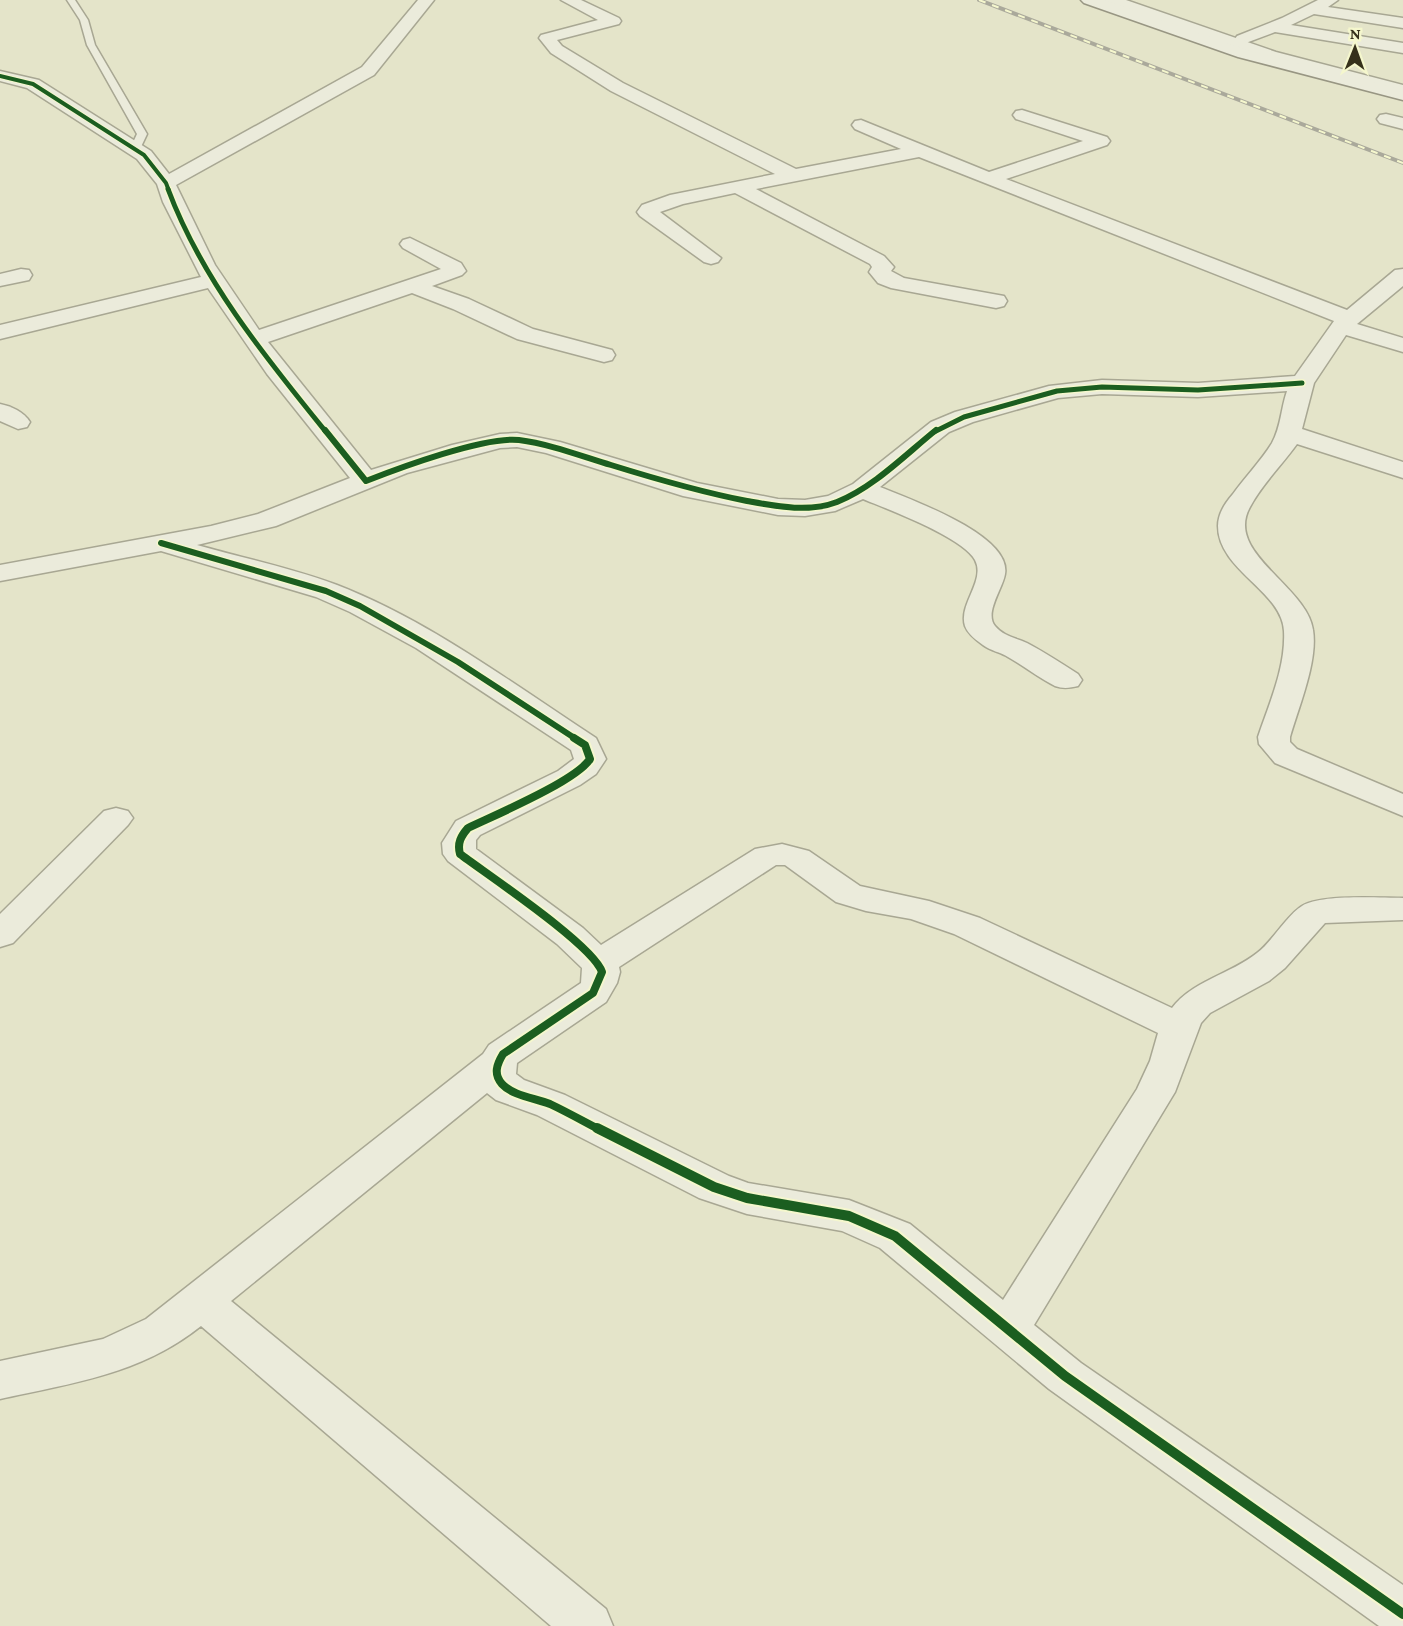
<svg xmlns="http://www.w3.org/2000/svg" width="1403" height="1626" viewBox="0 0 1403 1626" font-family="'Crimson Pro',serif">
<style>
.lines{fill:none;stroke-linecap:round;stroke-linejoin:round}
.service-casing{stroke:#a8a793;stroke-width:3}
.minor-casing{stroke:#a8a793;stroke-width:3}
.tertiary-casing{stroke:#a8a793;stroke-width:3}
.secondary-casing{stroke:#989683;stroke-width:3}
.service{fill:#ebebdb;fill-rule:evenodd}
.minor{fill:#ebebdb;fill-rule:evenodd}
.tertiary{fill:#ebebdb;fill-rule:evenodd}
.secondary{fill:#ebebdb;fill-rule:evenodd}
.rail-casing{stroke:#aaa99b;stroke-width:4}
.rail{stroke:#f5f7cd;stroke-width:2;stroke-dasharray:7;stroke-linecap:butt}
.cycleway-far4-casing{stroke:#f5f7cd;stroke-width:6}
.cycleway-far3-casing{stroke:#f5f7cd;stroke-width:8}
.cycleway-far2-casing{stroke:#f5f7cd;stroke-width:9}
.cycleway-far1-casing{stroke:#f5f7cd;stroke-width:12}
.cycleway-casing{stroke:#f5f7cd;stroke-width:14}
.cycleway-far4{stroke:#1b5e20;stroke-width:4}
.cycleway-far3{stroke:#1b5e20;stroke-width:5}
.cycleway-far2{stroke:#1b5e20;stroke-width:6}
.cycleway-far1{stroke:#1b5e20;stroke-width:8}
.cycleway{stroke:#1b5e20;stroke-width:10}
</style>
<rect width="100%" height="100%" fill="#e4e4c9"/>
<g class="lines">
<!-- service casing -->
<g class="service-casing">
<path id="service" d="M67,0H75L88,20L95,45L147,134L139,151L130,149L137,134L87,45L80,20Z"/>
</g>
<!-- minor casing -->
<g class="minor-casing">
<g id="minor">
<path d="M418,0H434L374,75L176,185L215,265L259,330L441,269L403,248L400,244L403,240L410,238L461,263L466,271L462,275L432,286L469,299L533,329L612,350L615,355L612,360L604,362L517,339L453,309L412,293L268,342L371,470L452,445L500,434L517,433L560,442L697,483L778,499L805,500L828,496L853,484L931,422L955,412L1049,386L1102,380L1198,383L1295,376L1334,321L919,157L756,189L884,256L894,267L891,271L904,278L1004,296L1007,301L1004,306L996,308L891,288L878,283L869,272L872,267L870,264L735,193L683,204L660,212L721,258L718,262L711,264L704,262L640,216L637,212L642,205L670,195L775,174L611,91L551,53L539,38L541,35L598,20L561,0H581L619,18L621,21L619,24L557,40L562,46L623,83L796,169L901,149L855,129L852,125L855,121L861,120L989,172L1083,141L1016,119L1013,115L1016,111L1022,110L1107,137L1110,141L1107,145L1006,179L1347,310L1395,270L1403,269V286L1357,324L1403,338V352L1346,335L1314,383L1302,429L1403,462V478L1297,444C1282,465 1262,484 1250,507C1224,553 1307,586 1313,630C1318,661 1299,706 1290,737V742L1297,749L1403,794V816L1275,763L1259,744L1258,737C1269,704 1286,667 1284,631C1282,591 1218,570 1218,526C1218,514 1225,503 1233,494C1245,477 1261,461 1272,443C1281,427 1281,408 1287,391L1198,397L1102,394L1058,398L973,422L949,432L880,487C909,499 1012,535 1005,574C1003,588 984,613 995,626C1003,636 1016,638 1027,643C1044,652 1061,663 1078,674L1082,680L1078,686C1070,688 1063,689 1055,686C1039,678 1024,666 1008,657C1000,652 991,651 983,645C976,640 968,634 965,626C958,604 986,581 975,560C963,537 887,509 863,499L835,511L805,516L778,515L683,496L546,453L517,447L500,448L407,473L276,526L197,545C243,558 292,568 337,585C430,621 513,684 596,738L606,759L596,774L580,785L480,835L476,840V849L583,928L601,945L755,849L782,844L809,851L860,886L929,901L980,918L1172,1008C1192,981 1231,974 1257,953C1272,942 1287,915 1302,906C1321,894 1379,898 1403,898V920L1325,923L1285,968L1269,981L1210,1013L1201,1023L1175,1092L1034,1325L1081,1363L1403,1585V1626H1379L1049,1389L880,1248L842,1231L747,1214L699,1198L537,1115L496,1100L487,1093L231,1301L606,1609L613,1626H551L201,1326C141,1374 73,1383 0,1399V1361L103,1339L146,1319L483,1054L489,1045L581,983L582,968L557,944L448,861L443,854L442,843L456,821L558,771L574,759L571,750L416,648L350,612L316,597L161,551L0,581V565L211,526L258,514L350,478L267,374L208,288L0,339V325L201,277L163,202L157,184L137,159L27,88L0,81V71L39,80L151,151L169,174L362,67ZM776,865H785L836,902L866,911L911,919L954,934L1158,1033L1150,1061L1137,1089L1003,1300L910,1224L849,1200L748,1183L729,1176L565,1095L524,1080L516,1074L517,1063L606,1002L617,983L620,972L619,967Z"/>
<path d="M1318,0H1338L1328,7L1403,18V28L1314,14L1291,25L1403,43V53L1275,32L1243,44L1235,39L1237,36L1282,18Z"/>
<path d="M1386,114L1403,118V129L1380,123L1377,119L1380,115Z"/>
<path d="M21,269L29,270L32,275L29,280L0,286V274Z"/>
<path d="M0,404C11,406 24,412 30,422L27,427L18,429L0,421Z"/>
<path d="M116,808L128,811L133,818L128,825L13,943L0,947V914L104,811Z"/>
</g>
</g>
<!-- tertiary casing -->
<g class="tertiary-casing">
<path id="tertiary" d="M1103,0H1126L1276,52L1403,85V95L1264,58L1106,3Z"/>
</g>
<!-- secondary casing -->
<g class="secondary-casing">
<path id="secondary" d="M1081,0H1104L1250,51L1403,90V100L1238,57L1084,3Z"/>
</g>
<!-- service -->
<use href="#service" class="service"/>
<!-- minor -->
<use href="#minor" class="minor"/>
<!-- tertiary -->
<use href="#tertiary" class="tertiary"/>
<!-- secondary -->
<use href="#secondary" class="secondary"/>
<!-- rail casing -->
<g class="rail-casing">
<path id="rail" d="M979,0L1403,163"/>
</g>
<!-- rail -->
<use href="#rail" class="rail"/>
<!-- cycleway-far4 casing -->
<g class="cycleway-far4-casing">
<path id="cycleway-far4" d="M0,76L33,84L144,155L166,183L169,191"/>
</g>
<!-- cycleway-far3 casing -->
<g class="cycleway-far3-casing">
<g id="cycleway-far3">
<path d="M168,189C202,280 266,358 326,432"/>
<path d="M934,432L964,417L1057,391L1102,387L1198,390L1302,383"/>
</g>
</g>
<!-- cycleway-far2 casing -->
<g class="cycleway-far2-casing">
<g id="cycleway-far2">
<path d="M325,430L366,481C399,468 485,436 519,440C550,444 581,456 611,465C656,479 701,492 747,501C775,506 809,513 837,502C874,487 905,455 936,430"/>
<path d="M161,543L326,591L360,606L458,662L576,739"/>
</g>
</g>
<!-- cycleway-far1 casing -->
<g class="cycleway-far1-casing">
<path id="cycleway-far1" d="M574,738L585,745L590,759C576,781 495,815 468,828C461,836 457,843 460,854C488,875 593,945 602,972L593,993L503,1054C497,1064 493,1074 502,1084C513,1096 535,1098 550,1104C567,1112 583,1121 600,1130"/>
</g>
<!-- cycleway casing -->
<g class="cycleway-casing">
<path id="cycleway" d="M597,1128L714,1187L747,1198L849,1216L895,1236L1065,1376L1403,1614"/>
</g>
<!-- cycleway-far4 -->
<use href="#cycleway-far4" class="cycleway-far4"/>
<!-- cycleway-far3 -->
<use href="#cycleway-far3" class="cycleway-far3"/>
<!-- cycleway-far2 -->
<use href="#cycleway-far2" class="cycleway-far2"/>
<!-- cycleway-far1 -->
<use href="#cycleway-far1" class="cycleway-far1"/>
<!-- cycleway -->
<use href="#cycleway" class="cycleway"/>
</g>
<!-- north arrow -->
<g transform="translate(1355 48) rotate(1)" stroke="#f5f7cd" stroke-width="4.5" paint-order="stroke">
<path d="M0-4.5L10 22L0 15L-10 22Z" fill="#36311b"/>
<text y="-9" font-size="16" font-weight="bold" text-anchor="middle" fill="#36311b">N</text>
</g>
</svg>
